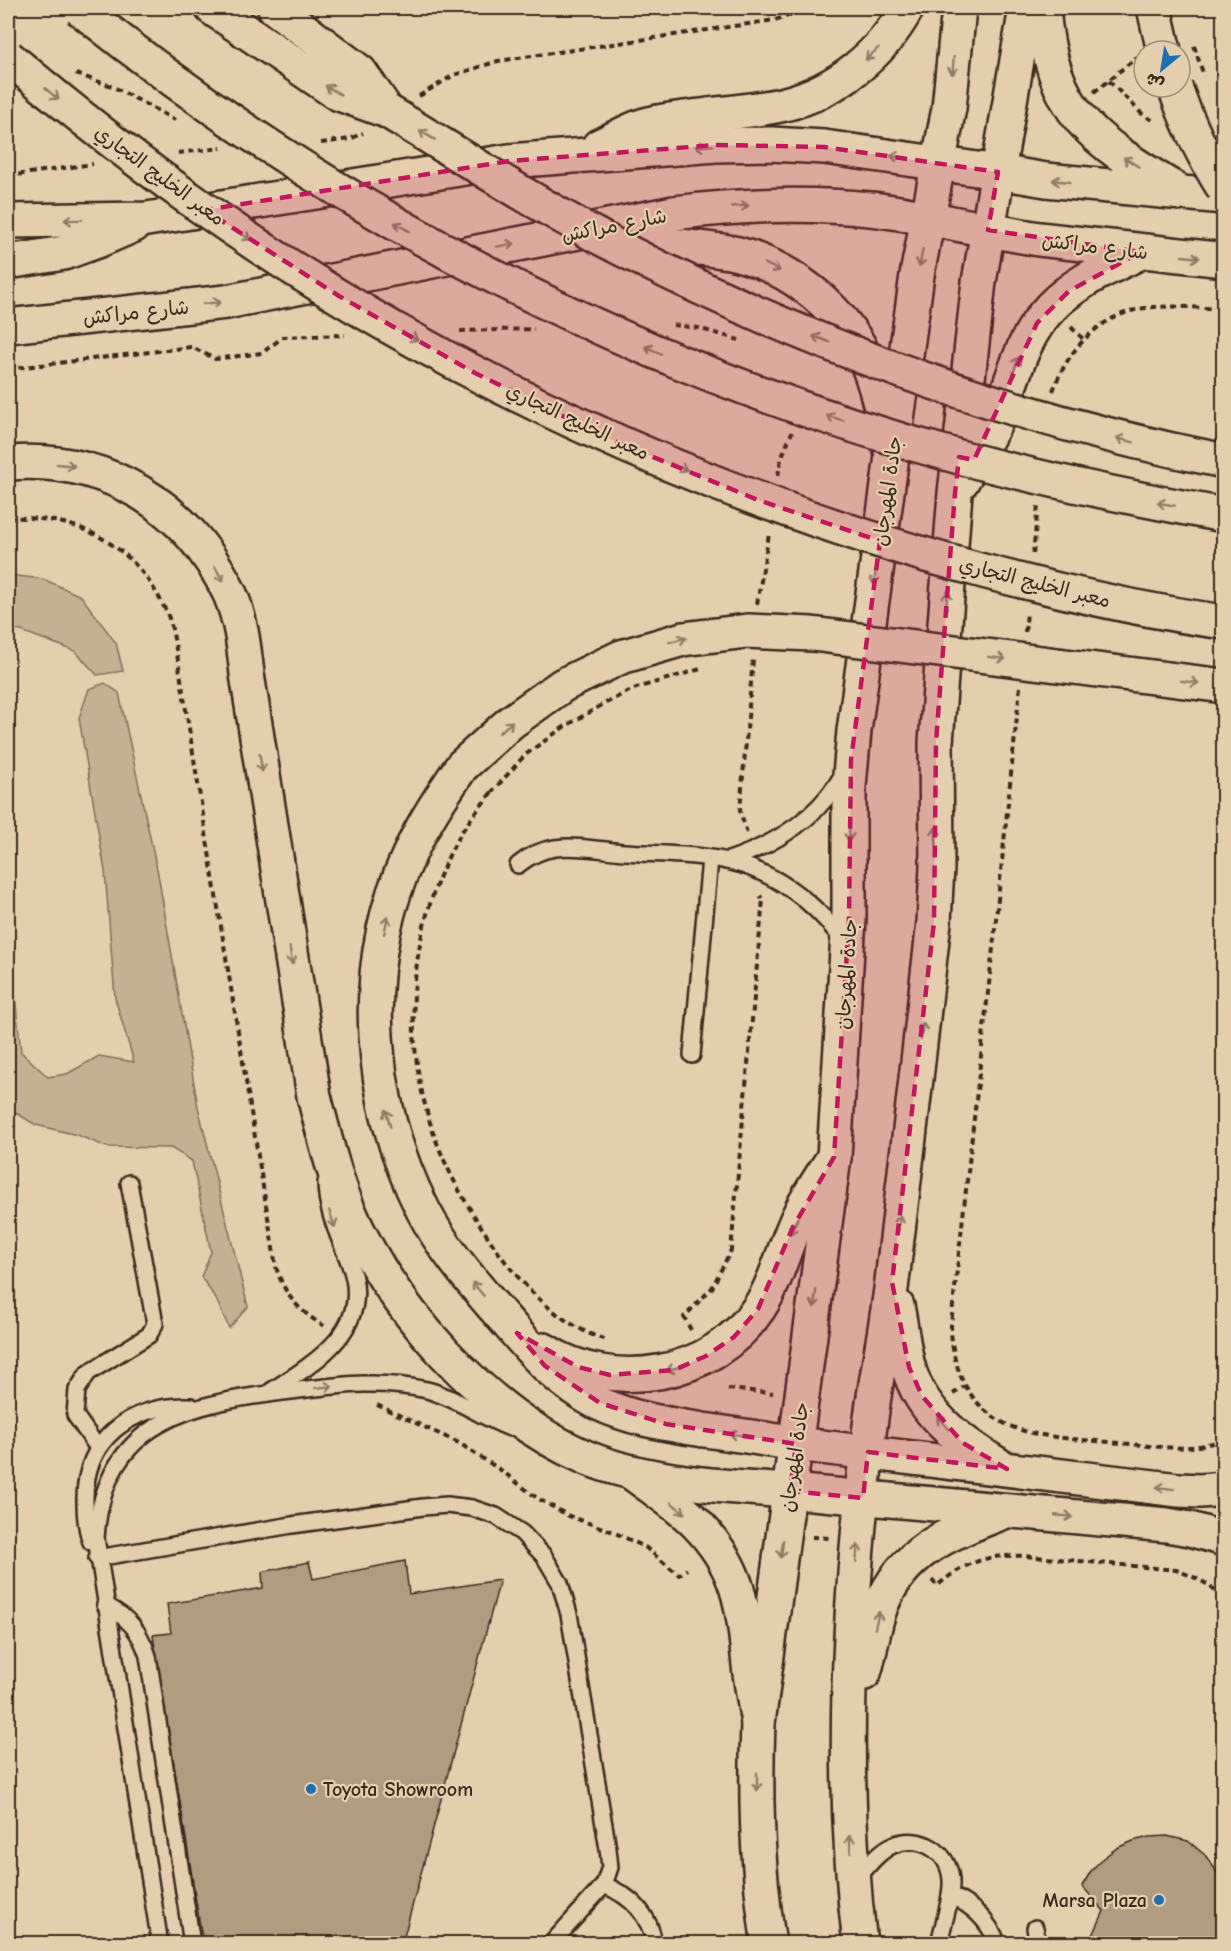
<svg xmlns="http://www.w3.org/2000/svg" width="1231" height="1951" viewBox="0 0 1231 1951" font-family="'Comic Neue','Playpen Sans Arabic',sans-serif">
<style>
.green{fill:#c6b094;stroke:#806d59;stroke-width:1.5}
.building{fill:#b19b81;stroke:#3b2a1e;stroke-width:1.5}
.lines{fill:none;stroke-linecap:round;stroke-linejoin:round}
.lane-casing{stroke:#3b2a1e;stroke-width:20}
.secondary-casing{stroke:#3b2a1e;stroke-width:38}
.primary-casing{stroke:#3b2a1e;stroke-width:38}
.highway-casing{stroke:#3b2a1e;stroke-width:38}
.path{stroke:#3b2a1e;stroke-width:4;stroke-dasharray:6 4.5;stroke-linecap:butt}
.lane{stroke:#e5ceae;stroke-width:15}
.secondary{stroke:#e5ceae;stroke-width:33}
.primary{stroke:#e5ceae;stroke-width:33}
.highway{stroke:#e5ceae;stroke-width:33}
.highway-bridge-casing{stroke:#3b2a1e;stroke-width:38;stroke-linecap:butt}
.path-bridge{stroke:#3b2a1e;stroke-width:4;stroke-dasharray:6 4.5;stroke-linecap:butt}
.highway-bridge{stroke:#e5ceae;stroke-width:33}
.oneway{stroke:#907c66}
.marked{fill:#c2185b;fill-opacity:0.2;stroke:#c2185b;stroke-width:4.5;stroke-dasharray:12 8;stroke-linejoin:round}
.poi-dot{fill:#1f6fb2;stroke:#e5ceae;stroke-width:2}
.labels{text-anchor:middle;stroke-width:4.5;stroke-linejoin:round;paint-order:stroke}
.street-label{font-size:20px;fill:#3b2a1e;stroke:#e5ceae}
.poi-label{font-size:20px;font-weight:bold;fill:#3b2a1e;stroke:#e5ceae;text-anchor:start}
</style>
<rect width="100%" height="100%" fill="#e5ceae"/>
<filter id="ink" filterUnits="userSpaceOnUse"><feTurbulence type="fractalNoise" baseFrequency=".0167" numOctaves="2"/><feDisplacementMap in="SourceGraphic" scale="12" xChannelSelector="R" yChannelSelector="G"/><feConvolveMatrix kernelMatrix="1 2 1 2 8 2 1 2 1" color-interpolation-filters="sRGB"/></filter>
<g filter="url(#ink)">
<!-- green -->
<g class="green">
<path d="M8,575L43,579L81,596L116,643L123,671L97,675L75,651L8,626Z"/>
<path d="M105,683L119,693L158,874L198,1107L248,1307L229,1328L216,1299L201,1277L211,1252L192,1161L171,1148L107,1147L77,1135L36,1125L8,1108V929L21,1052L48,1077L67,1074L99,1056L134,1062L115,998L105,871L79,718L89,689Z"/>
</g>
<!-- building -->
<g class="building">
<path d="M405,1561L409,1594L500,1580L402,1944H203L153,1635L171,1633L167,1604L263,1588L262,1572L309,1562L313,1579Z"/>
<path d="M1167,1836L1188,1841L1205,1855L1215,1869L1224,1889V1944H1089L1104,1911L1082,1886L1091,1871L1103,1858L1117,1848L1133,1841L1149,1837Z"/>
</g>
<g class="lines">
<!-- lane casing -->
<g class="lane-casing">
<g id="lane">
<path d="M726,861C774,845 818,819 843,774"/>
<path d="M518,865C529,856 540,850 555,848C577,845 601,850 624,852C665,855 712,853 751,868C789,883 820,909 844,942"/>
<path d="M692,1055L710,859"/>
<path d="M271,1391C317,1362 374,1327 350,1265C340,1238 326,1212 326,1182"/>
<path d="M98,1448L75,1415L77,1390L88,1373L149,1335L155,1324L129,1183"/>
<path d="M91,1542C86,1529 85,1514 85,1501C84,1438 132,1404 191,1406"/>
<path d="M97,1558L292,1525L423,1507L447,1505L472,1508L496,1516L522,1533L544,1556L560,1583L569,1614L608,1849L610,1867L604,1885L551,1944"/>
<path d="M105,1605C128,1617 140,1631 148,1656L192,1944"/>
<path d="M856,1880C867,1867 878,1852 893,1845C920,1834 949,1851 951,1880C952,1900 943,1923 939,1944"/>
<path d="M604,1885C631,1896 650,1914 654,1944"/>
<path d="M950,1895C973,1906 988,1920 998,1944"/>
<path d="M1035,1928L1038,1944"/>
<path d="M160,1944L96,1538C104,1419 192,1403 291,1391C340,1385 378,1379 427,1390C457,1398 481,1417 510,1428"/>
</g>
</g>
<!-- secondary casing -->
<g class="secondary-casing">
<g id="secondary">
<path d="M1043,8C1052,117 1094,140 1181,193"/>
<path d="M998,172L1046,180L1224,197"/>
<path d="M988,230L1039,239L1224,260"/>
<path d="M962,481C974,460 988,439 998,417C1014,378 1021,338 1051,307C1076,281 1110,267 1141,252"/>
<path d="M897,1306C901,1325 903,1346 908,1366C921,1413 958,1440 997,1464"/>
<path d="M796,1444L1179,1490L1200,1491L1224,1489"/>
<path d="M790,1491L1167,1525L1190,1529L1224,1539"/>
<path d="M864,1673C871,1651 873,1627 881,1606C903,1550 950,1533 1001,1513"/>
<path d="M769,1944C757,1871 755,1797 758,1723L834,1157L849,919V786L854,731L917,275L949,108L959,8"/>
<path d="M860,1944C838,1766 849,1581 873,1403C879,1362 887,1322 892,1281C907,1161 920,1042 934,922L937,867L936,742L955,493L979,282L1026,8"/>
</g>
</g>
<!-- primary casing -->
<g class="primary-casing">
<g id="primary">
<path d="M599,146C614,139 629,130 645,125C664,119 687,118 708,115C733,112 760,110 785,104C837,91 882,54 907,8"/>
<path d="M8,221L147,219L509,161L716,145L771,144L824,147L998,172"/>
<path d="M602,238C631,241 660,244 689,247C705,249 722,250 738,254C787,267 834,302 859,346C877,379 883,419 892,455"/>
<path d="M8,262L64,253L97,241L134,225"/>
<path d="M8,326L226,302L674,213C739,205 804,202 870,209C910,213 949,223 988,230"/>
</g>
</g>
<!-- highway casing -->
<g class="highway-casing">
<g id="highway">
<path d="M212,8L337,93L387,111"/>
<path d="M275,8L360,72L387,111"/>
<path d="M8,463C105,455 188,505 230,594C241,619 244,647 247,674L314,1096C324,1135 333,1172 348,1209C390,1307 485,1414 585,1457C643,1482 726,1487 790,1491"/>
<path d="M462,766C442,795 423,823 409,855C357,967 368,1101 423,1210C441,1245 466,1275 492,1305C527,1344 550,1378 598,1403C631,1419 667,1424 703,1430C734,1434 765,1439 796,1444"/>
<path d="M544,1350C612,1394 713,1378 759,1308C775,1284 782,1255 793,1229C803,1203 819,1180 834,1157"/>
<path d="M635,1475C655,1490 678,1505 696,1523C740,1568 743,1606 749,1665C751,1684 755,1704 758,1723"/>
</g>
</g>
<!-- path -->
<g class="path">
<path d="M76,74L112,86L175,120"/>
<path d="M1109,81L1141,113L1155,122"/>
<path d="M1094,92L1137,57"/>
<path d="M419,96L454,75L498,61L775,20L799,12L806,8"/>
<path d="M321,143L350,139L363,133"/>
<path d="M178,153L221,148"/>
<path d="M8,176L93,164"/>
<path d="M673,325L698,328L739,340"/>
<path d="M1071,327L1083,339"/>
<path d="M460,331L534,329"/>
<path d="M8,369L192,347L215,359L262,353L283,337L345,335"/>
<path d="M1053,391C1066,354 1093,322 1131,311C1157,303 1196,308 1224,309"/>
<path d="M778,476L781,459L792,432"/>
<path d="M8,518C79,515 134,544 165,609C172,622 174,640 177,654L276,1267C285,1296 298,1310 324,1326"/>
<path d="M1033,554L1038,505"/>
<path d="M757,604L769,534"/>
<path d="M1025,632L1027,613"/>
<path d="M1020,687L993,948L951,1324C951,1372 972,1415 1021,1430C1049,1439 1091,1440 1120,1443C1155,1446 1192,1454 1224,1438"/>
<path d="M491,793C481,806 470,819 461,833C404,931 398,1058 445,1162C457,1189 472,1213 488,1237C516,1280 556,1324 606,1340"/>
<path d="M747,833L740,811L753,659"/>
<path d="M691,1330L684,1317L712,1288L731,1250L763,899L760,896"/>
<path d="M728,1389L773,1393"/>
<path d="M953,1394L965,1386"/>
<path d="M377,1405L459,1443L502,1471L537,1498L569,1516L611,1531L645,1547L679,1575L687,1569"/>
<path d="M812,1537L829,1538"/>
<path d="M932,1580L937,1586C965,1562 988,1554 1025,1556L1176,1570C1195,1577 1212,1584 1224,1601"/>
</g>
<!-- lane -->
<use href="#lane" class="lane"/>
<!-- secondary -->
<use href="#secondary" class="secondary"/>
<!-- primary -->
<use href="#primary" class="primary"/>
<!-- highway -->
<use href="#highway" class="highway"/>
<!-- highway-bridge casing -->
<g class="highway-bridge-casing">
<g id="highway-bridge">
<path d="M79,8C338,216 642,371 963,458C1049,481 1136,499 1224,515"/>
<path d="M1154,8L1164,51"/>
<path d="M8,57C72,111 138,163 207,211C440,374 710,498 983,571C1062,592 1143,611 1224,622"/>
<path d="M1175,87C1187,123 1204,157 1224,189"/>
<path d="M387,111C463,157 538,205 616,246C807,345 1013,419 1224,461"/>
<path d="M462,766L511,722L563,685L621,657L683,639L747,631L812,634L1224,686"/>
</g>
</g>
<!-- path-bridge -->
<g class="path-bridge">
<path d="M1194,46L1204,76"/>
<path d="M491,793L525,755L564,727L602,705L633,689L704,668"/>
</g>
<!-- highway-bridge -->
<use href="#highway-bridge" class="highway-bridge"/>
</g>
<!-- one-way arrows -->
<defs><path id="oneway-shaft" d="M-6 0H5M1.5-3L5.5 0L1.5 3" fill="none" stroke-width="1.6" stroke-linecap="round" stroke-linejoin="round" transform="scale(1.5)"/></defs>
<g class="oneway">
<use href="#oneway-shaft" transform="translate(872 54) rotate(136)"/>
<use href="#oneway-shaft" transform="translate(953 66) rotate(95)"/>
<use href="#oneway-shaft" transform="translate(333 90) rotate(-149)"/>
<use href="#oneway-shaft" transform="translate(52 94) rotate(40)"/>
<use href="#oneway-shaft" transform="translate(427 135) rotate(-149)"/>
<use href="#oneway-shaft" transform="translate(704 146) rotate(176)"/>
<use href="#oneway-shaft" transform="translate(899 157) rotate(-171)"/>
<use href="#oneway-shaft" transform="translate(1131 162) rotate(-148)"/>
<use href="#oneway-shaft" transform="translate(1061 181) rotate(-174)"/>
<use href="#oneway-shaft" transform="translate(740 206) rotate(-3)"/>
<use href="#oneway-shaft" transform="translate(73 220) rotate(179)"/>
<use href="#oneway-shaft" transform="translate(402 227) rotate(-151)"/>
<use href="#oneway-shaft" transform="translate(243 235) rotate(33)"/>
<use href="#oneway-shaft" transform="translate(506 245) rotate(-10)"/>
<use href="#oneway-shaft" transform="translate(1191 257) rotate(6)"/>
<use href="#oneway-shaft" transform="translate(921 258) rotate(101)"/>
<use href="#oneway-shaft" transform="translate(772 267) rotate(26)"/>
<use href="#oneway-shaft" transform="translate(212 303) rotate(-6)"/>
<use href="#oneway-shaft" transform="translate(410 336) rotate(29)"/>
<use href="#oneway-shaft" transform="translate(821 339) rotate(-159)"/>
<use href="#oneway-shaft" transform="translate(653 350) rotate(-155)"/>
<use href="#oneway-shaft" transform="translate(1016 365) rotate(-69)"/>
<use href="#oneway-shaft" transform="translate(835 418) rotate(-163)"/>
<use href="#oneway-shaft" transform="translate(1125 440) rotate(-165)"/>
<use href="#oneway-shaft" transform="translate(66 465) rotate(6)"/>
<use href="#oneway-shaft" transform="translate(679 467) rotate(22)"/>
<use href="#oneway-shaft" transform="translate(1166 504) rotate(-170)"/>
<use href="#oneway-shaft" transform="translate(219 574) rotate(62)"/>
<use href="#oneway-shaft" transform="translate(875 576) rotate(98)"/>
<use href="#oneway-shaft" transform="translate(947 600) rotate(-86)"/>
<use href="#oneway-shaft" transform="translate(678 640) rotate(-14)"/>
<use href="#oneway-shaft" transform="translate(997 658) rotate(7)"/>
<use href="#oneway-shaft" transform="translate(1190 682) rotate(7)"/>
<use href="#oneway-shaft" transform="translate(506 727) rotate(-41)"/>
<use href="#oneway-shaft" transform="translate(261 763) rotate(81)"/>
<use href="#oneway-shaft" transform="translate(849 832) rotate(90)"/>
<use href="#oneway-shaft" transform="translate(936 836) rotate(-92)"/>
<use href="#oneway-shaft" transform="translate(386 925) rotate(-78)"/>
<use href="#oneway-shaft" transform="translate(291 956) rotate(81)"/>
<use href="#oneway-shaft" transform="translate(922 1031) rotate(-83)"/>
<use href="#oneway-shaft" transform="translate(388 1118) rotate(-105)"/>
<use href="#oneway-shaft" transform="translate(332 1219) rotate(72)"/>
<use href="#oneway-shaft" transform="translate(899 1224) rotate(-83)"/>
<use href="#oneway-shaft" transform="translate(794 1226) rotate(114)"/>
<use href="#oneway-shaft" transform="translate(478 1289) rotate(-130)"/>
<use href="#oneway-shaft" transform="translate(815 1299) rotate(98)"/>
<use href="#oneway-shaft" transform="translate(675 1368) rotate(163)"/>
<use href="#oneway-shaft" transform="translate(324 1387) rotate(-7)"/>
<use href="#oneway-shaft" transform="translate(943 1423) rotate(-133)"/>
<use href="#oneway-shaft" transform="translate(738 1435) rotate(-171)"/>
<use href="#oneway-shaft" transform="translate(1165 1488) rotate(-173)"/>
<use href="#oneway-shaft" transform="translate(678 1508) rotate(39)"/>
<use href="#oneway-shaft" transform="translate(1064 1516) rotate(5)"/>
<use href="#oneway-shaft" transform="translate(782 1549) rotate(98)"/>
<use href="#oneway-shaft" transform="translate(857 1553) rotate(-85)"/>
<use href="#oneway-shaft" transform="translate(877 1620) rotate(-76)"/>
<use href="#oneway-shaft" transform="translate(757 1782) rotate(90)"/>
<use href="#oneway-shaft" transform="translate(850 1844) rotate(-93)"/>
</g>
</g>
<!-- marked area -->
<path class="marked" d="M716,145L824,147L998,172L988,230L1141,252L1069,291L1037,323L974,460L959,457L955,493L936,742L934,922L892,1282L909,1367L922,1396L963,1443L1007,1469L868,1452L863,1498L790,1491L796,1444L666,1424L600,1403L545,1366L517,1333L578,1367L610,1375L674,1370L706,1356L734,1337L758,1309L793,1227L834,1157L849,919L851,760L880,541L758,500L614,441L475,373L339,296L205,210L509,161Z"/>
<!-- markers -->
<g class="poi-dot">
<circle cx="311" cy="1789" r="6"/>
<circle cx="1159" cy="1900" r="6"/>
</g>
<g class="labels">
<!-- street labels -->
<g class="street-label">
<text transform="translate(160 175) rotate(36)" y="7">معبر الخليج التجاري</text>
<text transform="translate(614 225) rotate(-11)" y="7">شارع مراكش</text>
<text transform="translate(1095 246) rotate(7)" y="7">شارع مراكش</text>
<text transform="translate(136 312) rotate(-6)" y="7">شارع مراكش</text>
<text transform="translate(578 421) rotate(25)" y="7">معبر الخليج التجاري</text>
<text transform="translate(887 491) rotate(-82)" y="7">جادة المهرجان</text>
<text transform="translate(1035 582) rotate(14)" y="7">معبر الخليج التجاري</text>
<text transform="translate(846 974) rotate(-86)" y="7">جادة المهرجان</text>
<text transform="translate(794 1457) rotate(-82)" y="7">جادة المهرجان</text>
</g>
<!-- poi labels -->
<g class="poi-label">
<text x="323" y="1796">Toyota Showroom</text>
<text x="1147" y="1907" text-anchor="end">Marsa Plaza</text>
</g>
</g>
<!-- margin -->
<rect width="1231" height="1951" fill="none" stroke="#e5ceae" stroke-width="30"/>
<rect x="15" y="15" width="1201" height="1921" fill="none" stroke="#3b2a1e" stroke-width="2" filter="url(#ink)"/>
<!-- north arrow -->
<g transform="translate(1162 69) rotate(210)"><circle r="28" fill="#e5ceae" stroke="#a18c74" stroke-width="1.5"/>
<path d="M0-4.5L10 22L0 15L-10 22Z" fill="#1f6fb2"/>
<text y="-9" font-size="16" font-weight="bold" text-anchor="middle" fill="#3b2a1e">ش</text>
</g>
</svg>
